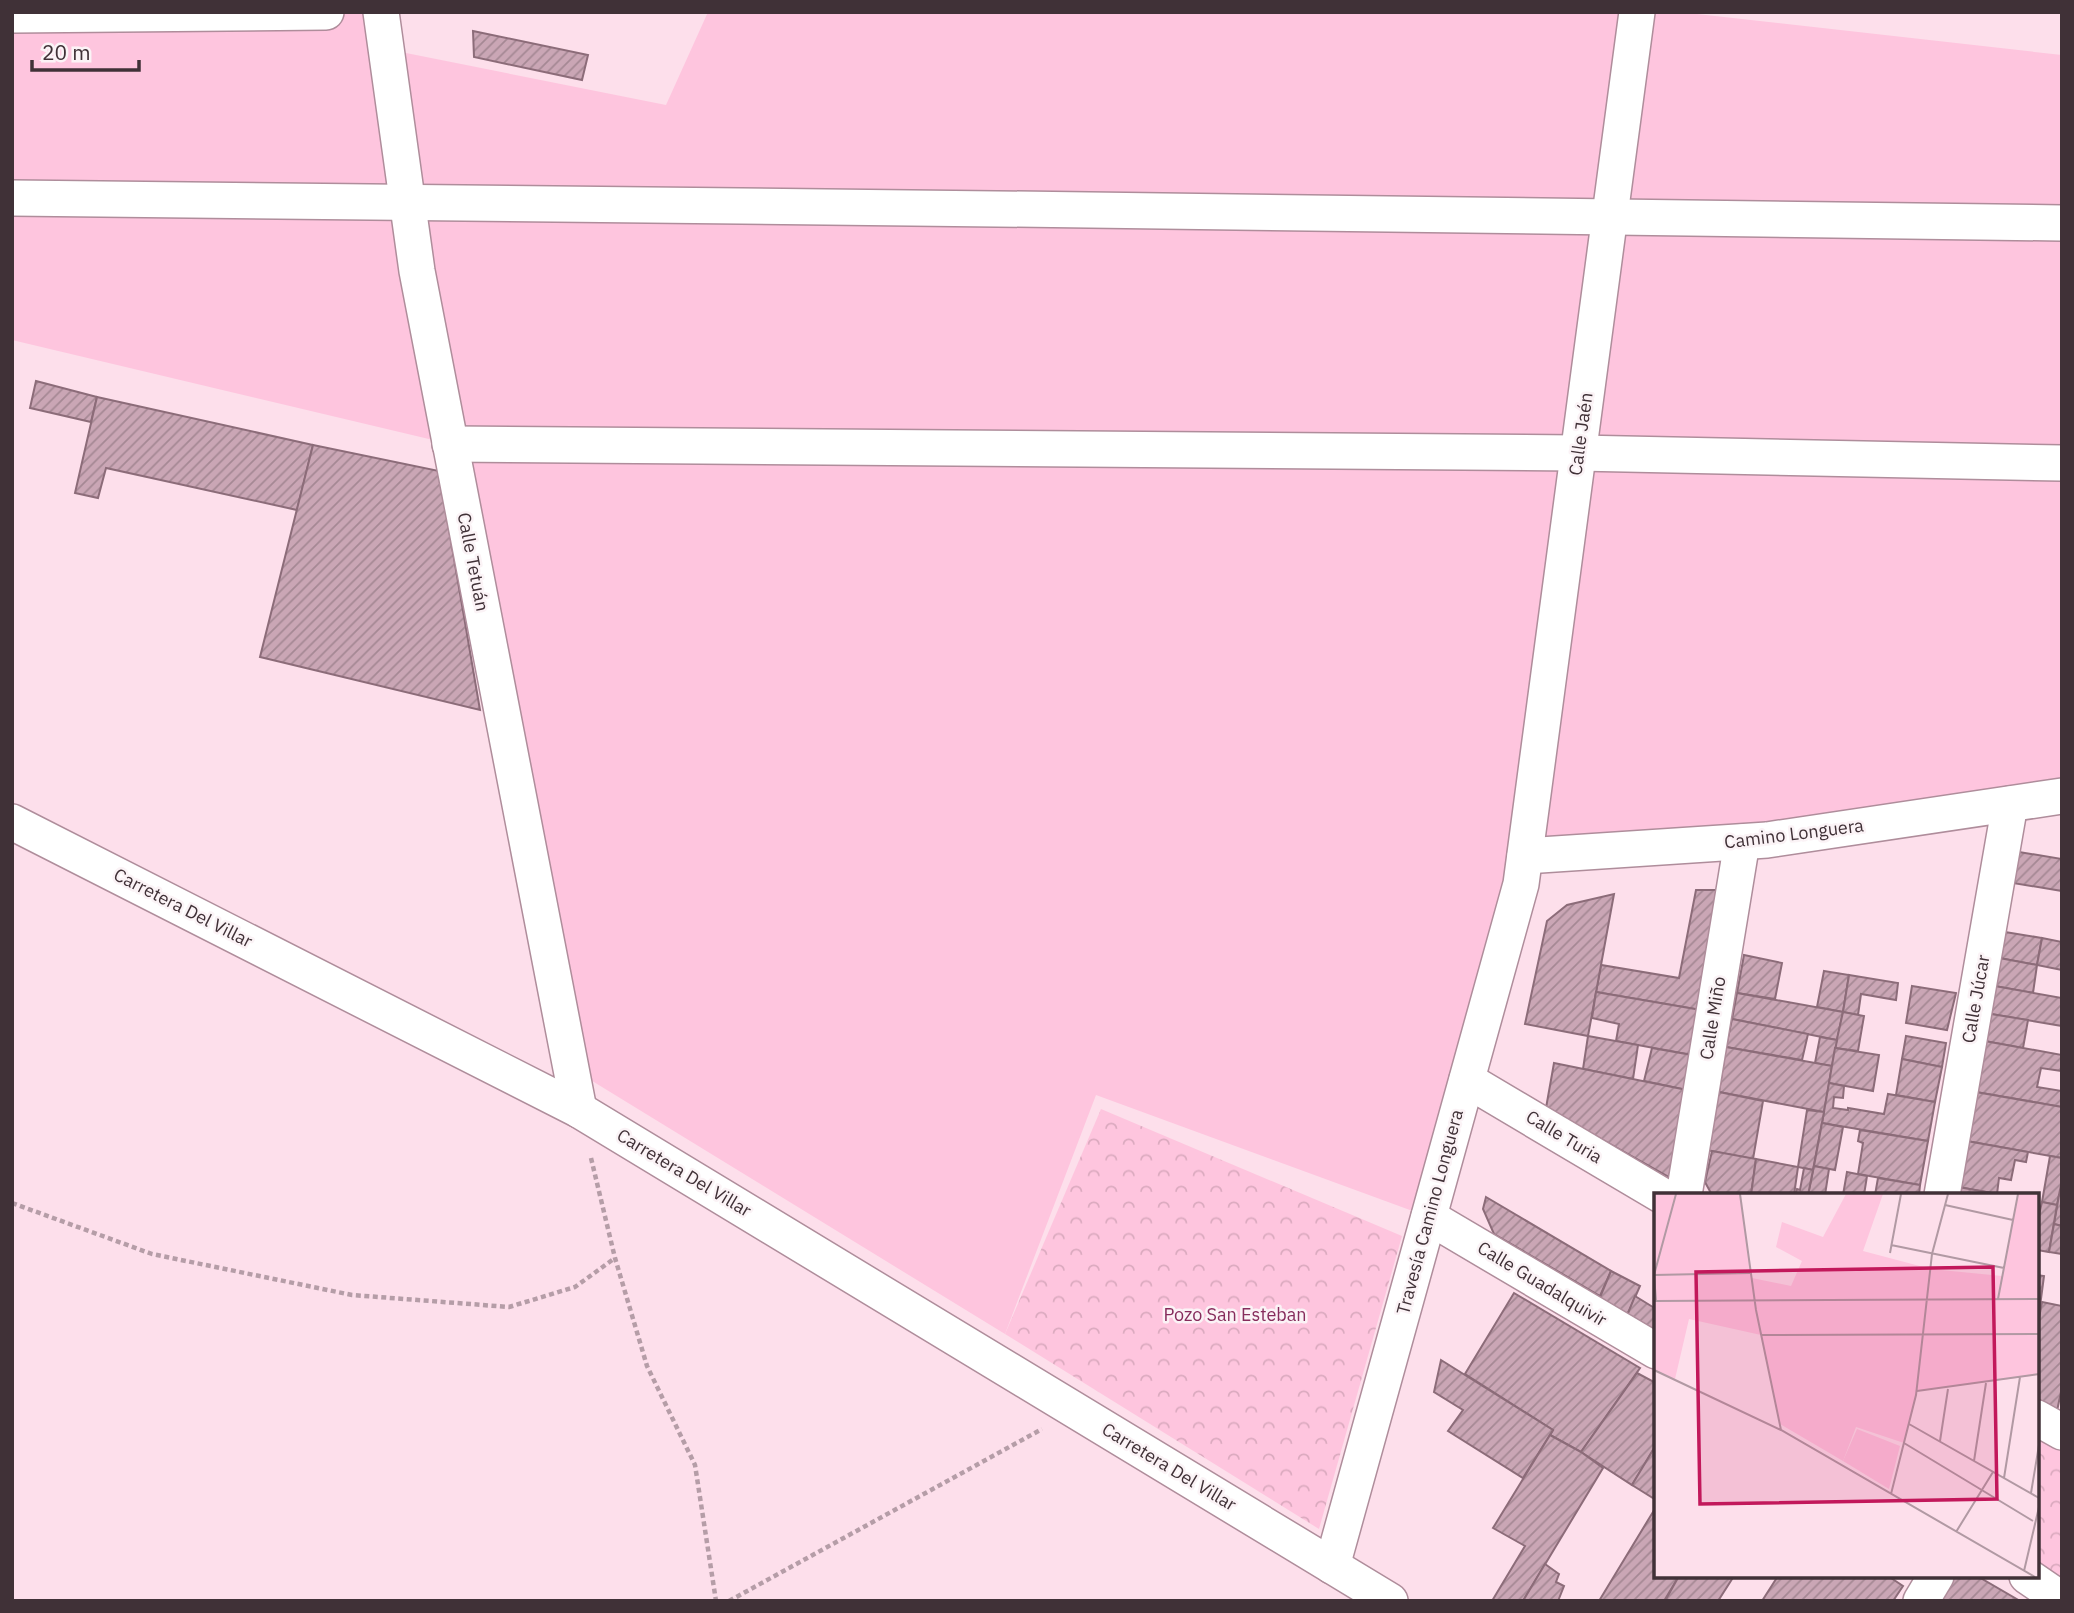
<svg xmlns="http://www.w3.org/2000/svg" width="2074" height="1613" viewBox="0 0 2074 1613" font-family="'IBM Plex Sans',sans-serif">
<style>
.grass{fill:#fec5de}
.forest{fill:url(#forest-crowns)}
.building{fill:url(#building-hatch);stroke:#8c6c79;stroke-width:2}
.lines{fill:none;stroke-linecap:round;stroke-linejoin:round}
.minor-casing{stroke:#af8d9b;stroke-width:38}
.path{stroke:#b59da7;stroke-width:4.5;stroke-dasharray:5 3.5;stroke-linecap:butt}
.minor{stroke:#fff;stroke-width:35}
.labels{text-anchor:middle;stroke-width:5;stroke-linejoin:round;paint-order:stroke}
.street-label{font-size:18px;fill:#403137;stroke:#fbf3f6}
.park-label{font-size:18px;fill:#862c5c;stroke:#fbf3f6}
.inset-road{fill:none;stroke:#b199a3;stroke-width:2}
.view{fill:#c2185b;fill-opacity:0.15;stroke:#c2185b;stroke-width:3.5}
.inset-edge{fill:none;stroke:#403137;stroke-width:3.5}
</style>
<defs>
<pattern id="forest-crowns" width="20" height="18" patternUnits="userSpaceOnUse" patternTransform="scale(1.75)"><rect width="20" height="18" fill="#fec5de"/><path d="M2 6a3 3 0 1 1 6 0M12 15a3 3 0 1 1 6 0" fill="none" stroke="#dbaabf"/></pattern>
<pattern id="building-hatch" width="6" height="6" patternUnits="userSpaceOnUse" patternTransform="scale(1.75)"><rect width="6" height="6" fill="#caa6b5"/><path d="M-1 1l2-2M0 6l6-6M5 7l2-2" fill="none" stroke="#a58894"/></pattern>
</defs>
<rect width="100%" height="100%" fill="#fddfeb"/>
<!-- grass -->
<path class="grass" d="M12,12H385L391,50L666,105L708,12H1679L2062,55V794L1525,856L1429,1217L1096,1095L1005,1334L571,1068L450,444L12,340Z"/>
<!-- forest -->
<g class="forest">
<path d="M1101,1109L1402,1236L1319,1529L1005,1334Z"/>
<path d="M2062,1432V1581L2037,1576V1437Z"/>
</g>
<!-- building -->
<g class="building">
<path d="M473,31L588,55L582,80L474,57Z"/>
<path d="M36,381L97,397L91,422L30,408Z"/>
<path d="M97,397L313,445L297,510L106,468L98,498L75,493Z"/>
<path d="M313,445L439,471L480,710L260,657Z"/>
<path d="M2013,851L2062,859V891L2007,882Z"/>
<path d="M1696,890H1723L1701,1010L1596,992L1601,965L1679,978Z"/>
<path d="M1614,894L1588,1036L1525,1024L1547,921L1567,905Z"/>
<path d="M1999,931L2042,938L2037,965L1994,957Z"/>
<path d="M2042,938L2062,942V970L2037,965Z"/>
<path d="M1744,955L1782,963L1775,999L1737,993Z"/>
<path d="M1994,957L2037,965L2033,993L1989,985Z"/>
<path d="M1824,971L1849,975L1843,1012L1817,1007Z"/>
<path d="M1849,975L1898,983L1896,1000L1861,994L1858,1015L1843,1012Z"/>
<path d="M1989,985L2062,998V1026L1985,1013Z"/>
<path d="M1912,986L1956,993L1947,1030L1906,1023Z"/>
<path d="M1596,992L1701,1010L1692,1055L1616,1041L1619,1024L1592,1018Z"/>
<path d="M1737,993L1843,1012L1837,1040L1732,1019Z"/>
<path d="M1843,1012L1864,1016L1858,1051L1835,1048Z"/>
<path d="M1985,1013L2028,1020L2023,1048L1979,1040Z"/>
<path d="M1732,1019L1808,1034L1802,1060L1726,1047Z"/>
<path d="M1588,1036L1638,1045L1633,1079L1583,1069Z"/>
<path d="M1906,1036L1946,1043L1942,1067L1902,1059Z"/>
<path d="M1820,1037L1837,1040L1832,1066L1815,1063Z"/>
<path d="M1979,1040L2062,1055V1071L2041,1068L2037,1087L2062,1091V1107L1970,1091Z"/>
<path d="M1726,1047L1832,1066L1824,1112L1719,1092Z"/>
<path d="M1652,1048L1692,1055L1687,1090L1644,1081Z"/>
<path d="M1835,1048L1879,1055L1873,1091L1829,1083Z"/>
<path d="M1902,1059L1942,1067L1935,1102L1896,1095Z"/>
<path d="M1554,1063L1687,1090L1669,1177L1546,1108Z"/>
<path d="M1829,1083L1844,1086L1843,1098L1834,1097L1833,1108L1848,1110V1108L1884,1114L1888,1094L1935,1102L1928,1141L1822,1123Z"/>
<path d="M1970,1091L2062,1107V1158L1961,1140Z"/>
<path d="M1719,1092L1763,1101L1753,1159L1706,1150Z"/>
<path d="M1807,1110L1824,1112L1813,1170L1798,1167Z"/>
<path d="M1822,1123L1843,1127L1835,1170L1814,1166Z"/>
<path d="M1860,1130L1928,1141L1920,1185L1858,1174L1863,1143L1858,1141Z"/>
<path d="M1961,1140L2028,1152L2026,1162L2015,1160L2011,1180L1999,1178L1997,1194L1953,1186Z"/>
<path d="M1712,1151L1756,1159L1751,1195H1712L1705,1182Z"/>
<path d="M2050,1156L2062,1158V1180L2057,1205L2042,1202Z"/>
<path d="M1756,1159L1798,1167L1794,1195H1751Z"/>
<path d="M1814,1166L1829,1169L1825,1195H1808Z"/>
<path d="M1804,1168L1813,1170L1808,1195H1795L1797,1189L1800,1190Z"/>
<path d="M1847,1172L1867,1176L1864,1195H1843Z"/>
<path d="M1878,1178L1920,1185L1919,1195H1875Z"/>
<path d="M1953,1186L1997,1194L1952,1195Z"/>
<path d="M2059,1195H2062V1226L2054,1224Z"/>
<path d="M1486,1197L1611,1271L1600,1296L1494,1234L1483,1209Z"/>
<path d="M2042,1202L2057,1205L2049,1252L2037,1250V1223Z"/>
<path d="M2054,1224L2062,1226V1254L2049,1252Z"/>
<path d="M1611,1271L1640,1286L1626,1318L1598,1302Z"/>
<path d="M2037,1275L2044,1276L2037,1329Z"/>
<path d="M1514,1293L1640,1368L1581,1452L1550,1435L1553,1430L1465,1374Z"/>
<path d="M1635,1296L1656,1309V1335L1626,1318Z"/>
<path d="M2042,1302L2062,1306V1387L2057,1411L2037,1398V1329Z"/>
<path d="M1441,1360L1553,1430L1523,1478L1448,1431L1463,1410L1434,1392Z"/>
<path d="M1637,1373L1656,1383V1445L1632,1485L1581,1452Z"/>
<path d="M1550,1435L1581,1452L1603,1468L1523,1601H1492L1525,1546L1493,1528Z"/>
<path d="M1656,1445V1500L1632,1485Z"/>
<path d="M1656,1507V1576H1679L1664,1601H1599Z"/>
<path d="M1545,1564L1559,1574L1556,1582L1564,1586L1558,1601H1523Z"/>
<path d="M1679,1576H1734L1718,1601H1665Z"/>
<path d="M1778,1576H1888L1903,1586L1893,1601H1762Z"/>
<path d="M1955,1576H1977L2020,1601H1939Z"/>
</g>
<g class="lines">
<!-- minor casing -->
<g class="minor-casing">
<g id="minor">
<path d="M381,12L417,271L579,1110"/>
<path d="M12,15L326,12"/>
<path d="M12,198C695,209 1379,209 2062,223"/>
<path d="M450,444L1578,453L2062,463"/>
<path d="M12,822L579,1110L1390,1601"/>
<path d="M1525,856L1767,840L2062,796"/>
<path d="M1467,1080L1661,1195"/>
<path d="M1684,1195L1742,842"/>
<path d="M1942,1195L2010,804"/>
<path d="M1429,1217L1656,1351"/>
<path d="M2037,1418L2062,1432"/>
<path d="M1332,1566L1521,884L1637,12"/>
<path d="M2027,1576L2062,1600"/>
<path d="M1921,1601L1936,1576"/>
</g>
</g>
<!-- path -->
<g class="path">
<path d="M591,1158L615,1258L647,1366L695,1465L716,1601"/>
<path d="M12,1203L152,1254L352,1295L509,1307L575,1287L615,1258"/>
<path d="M729,1601L1042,1429"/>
</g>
<!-- minor -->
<use href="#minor" class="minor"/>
</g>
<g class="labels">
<!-- street labels -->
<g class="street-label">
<text transform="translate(1581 434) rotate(-82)" y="6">Calle Jaén</text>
<text transform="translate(473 562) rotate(79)" y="6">Calle Tetuán</text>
<text transform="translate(1794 834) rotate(-7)" y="6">Camino Longuera</text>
<text transform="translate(183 908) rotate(27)" y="6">Carretera Del Villar</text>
<text transform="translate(1976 999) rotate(-80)" y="6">Calle Júcar</text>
<text transform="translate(1713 1018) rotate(-81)" y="6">Calle Miño</text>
<text transform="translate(1564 1137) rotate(31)" y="6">Calle Turia</text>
<text transform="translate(684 1173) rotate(31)" y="6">Carretera Del Villar</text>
<text transform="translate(1430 1212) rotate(-75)" y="6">Travesía Camino Longuera</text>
<text transform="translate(1542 1284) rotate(31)" y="6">Calle Guadalquivir</text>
<text transform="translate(1169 1467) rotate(31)" y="6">Carretera Del Villar</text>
</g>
<!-- park labels -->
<g class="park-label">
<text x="1235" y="1321">Pozo San Esteban</text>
</g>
</g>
<!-- overview -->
<g transform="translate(1654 1193)">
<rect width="385" height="385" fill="#fddfeb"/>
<path d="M0,1H86L98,85L137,93L148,68L122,54L128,29L169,44L192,1H229L209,58L277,76L348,83L364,1H385V182L263,198L250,250L202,234L189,268L126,231L107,142L35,126L21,186L0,177Z" fill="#fec5de"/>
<path d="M203,236L246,253L235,296L189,268Z" fill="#fec5de"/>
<path class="inset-road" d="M22,1L0,82L2,108L385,106M86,1L102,117L127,237M291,12L359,27M237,52L350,75M236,60L247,1M0,82L96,80M344,106L364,1M107,142L385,141M0,177L127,237L381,384M263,198L385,181M255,231L385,305M286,248L294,196M250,250L379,328M320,268L332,190M350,285L366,184M377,300L385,252M237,301L262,202L278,61L294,1M302,339L339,279M370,378L385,314"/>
<path class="view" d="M339,74L343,306L46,311L42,79Z"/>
<rect width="385" height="385" class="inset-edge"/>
</g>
<!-- border -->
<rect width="2074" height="1613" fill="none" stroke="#403137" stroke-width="28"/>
<!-- scale -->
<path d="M32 60v10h107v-10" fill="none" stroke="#403137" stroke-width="3.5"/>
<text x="42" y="60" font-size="21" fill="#403137" stroke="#fbf3f6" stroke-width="5" paint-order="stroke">20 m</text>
</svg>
